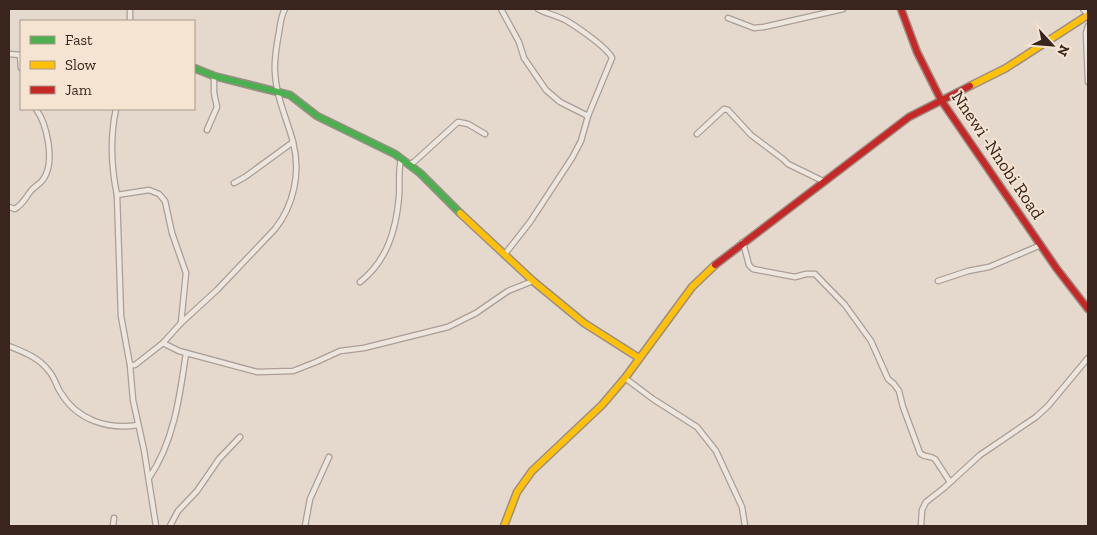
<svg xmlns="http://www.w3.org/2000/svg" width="1097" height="535" viewBox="0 0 1097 535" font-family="'Zilla Slab',serif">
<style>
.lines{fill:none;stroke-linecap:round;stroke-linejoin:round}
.street-casing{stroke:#aa9e96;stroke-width:7}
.fast-casing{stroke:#9a8e86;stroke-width:9}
.slow-casing{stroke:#9a8e86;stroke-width:9}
.jam-casing{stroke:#9a8e86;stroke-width:9}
.street{stroke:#ede6df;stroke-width:4.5}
.fast{stroke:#4caf50;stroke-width:6}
.slow{stroke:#ffc107;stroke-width:6}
.jam{stroke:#c62828;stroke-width:6}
.labels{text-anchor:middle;stroke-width:4;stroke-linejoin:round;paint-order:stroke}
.street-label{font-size:18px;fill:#39251e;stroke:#f6e4d3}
</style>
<rect width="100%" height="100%" fill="#e5d9cd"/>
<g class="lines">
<!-- street casing -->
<g class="street-casing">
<g id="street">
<path d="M501,9L519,42L524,58L546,90L560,102L588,116"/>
<path d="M1083,9L1088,15"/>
<path d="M728,18L754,28L764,27L843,9"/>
<path d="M130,21V9"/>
<path d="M1088,26L1086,33L1088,82"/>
<path d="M9,54L21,55"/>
<path d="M20,55L21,68"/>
<path d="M116,109C110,137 111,166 117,195L121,316L130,365L133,400L144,450L156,526"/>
<path d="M207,130L217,107L214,93V76"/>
<path d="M697,134L724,109L728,110L751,135L783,159L788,164L823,181"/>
<path d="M409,164L414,162L458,122L468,124L485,134"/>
<path d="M234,183L245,177L293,142"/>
<path d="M117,195L149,190L159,194L165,201L172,233L186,273L181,323"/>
<path d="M9,207L15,209C24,203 24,200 30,192C34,186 41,184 44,178C55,161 47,124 36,109"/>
<path d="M743,242L749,265L753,269L795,277L806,274H815L845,305L871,341L888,379L894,384L899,391L903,407L920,453C924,458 930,455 935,459L950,482"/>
<path d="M505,254L530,222L572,158L581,141L588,116L612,58C608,48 577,27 567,21C558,16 548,14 538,9"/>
<path d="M938,281L968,271L989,267L1041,245"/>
<path d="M360,282C387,261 396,230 399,197C400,184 398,172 401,159"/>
<path d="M163,343L179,351L257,372L293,371L316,362L340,351L364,348L448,327L476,313L508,291L533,281"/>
<path d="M9,346C23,352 38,357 48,370C55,377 56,386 61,393C77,420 108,430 138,425"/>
<path d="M130,365H135L163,343L181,323L217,290L275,229C294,205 301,172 293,142C287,119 276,97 275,72C274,61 276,50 278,38C280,29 280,17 285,9"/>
<path d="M625,378L653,399L697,427L716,451L742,507L745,526"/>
<path d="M149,478C174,442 180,395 186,353"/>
<path d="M113,526L114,518"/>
<path d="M170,526L178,511L197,491L219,459L240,437"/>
<path d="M305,526L310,499L329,457"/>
<path d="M921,526L922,510L926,502L944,488L980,455L1036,417L1048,406L1088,358"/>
</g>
</g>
<!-- fast casing -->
<g class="fast-casing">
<path id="fast" d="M194,68L214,76L290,95L317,116L395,154L420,173L460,213"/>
</g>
<!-- slow casing -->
<g class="slow-casing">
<g id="slow">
<path d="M970,86L1006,68L1088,15"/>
<path d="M460,213L533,281L584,323L639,358"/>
<path d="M504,526L517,492L532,471L602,405L625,378L692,287L715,265"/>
</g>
</g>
<!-- jam casing -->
<g class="jam-casing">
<g id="jam">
<path d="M901,9L917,52L941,100L1057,269L1088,309"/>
<path d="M715,265L909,117L970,86"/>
</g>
</g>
<!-- street -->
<use href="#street" class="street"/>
<!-- fast -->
<use href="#fast" class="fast"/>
<!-- slow -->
<use href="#slow" class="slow"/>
<!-- jam -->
<use href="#jam" class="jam"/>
</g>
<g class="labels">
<!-- street labels -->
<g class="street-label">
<text transform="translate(998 155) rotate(56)" y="6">Nnewi -Nnobi Road</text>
</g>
</g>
<!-- border -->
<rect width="1097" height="535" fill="none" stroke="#39251e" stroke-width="20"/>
<!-- legend -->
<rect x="20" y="20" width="175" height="90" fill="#f6e4d3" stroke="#aa988b"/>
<rect x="30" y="36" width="25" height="8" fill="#4caf50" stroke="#aa988b"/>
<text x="65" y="45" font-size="15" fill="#39251e">Fast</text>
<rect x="30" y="61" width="25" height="8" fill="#ffc107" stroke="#aa988b"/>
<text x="65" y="70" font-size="15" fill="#39251e">Slow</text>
<rect x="30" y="86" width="25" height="8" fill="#c62828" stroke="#aa988b"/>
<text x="65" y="95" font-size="15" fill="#39251e">Jam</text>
<!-- north arrow -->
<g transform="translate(1052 45) rotate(116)" stroke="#f6e4d3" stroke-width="4" paint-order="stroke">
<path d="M0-4L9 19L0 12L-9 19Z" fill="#39251e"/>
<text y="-8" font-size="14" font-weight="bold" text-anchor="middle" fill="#39251e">N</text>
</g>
</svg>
